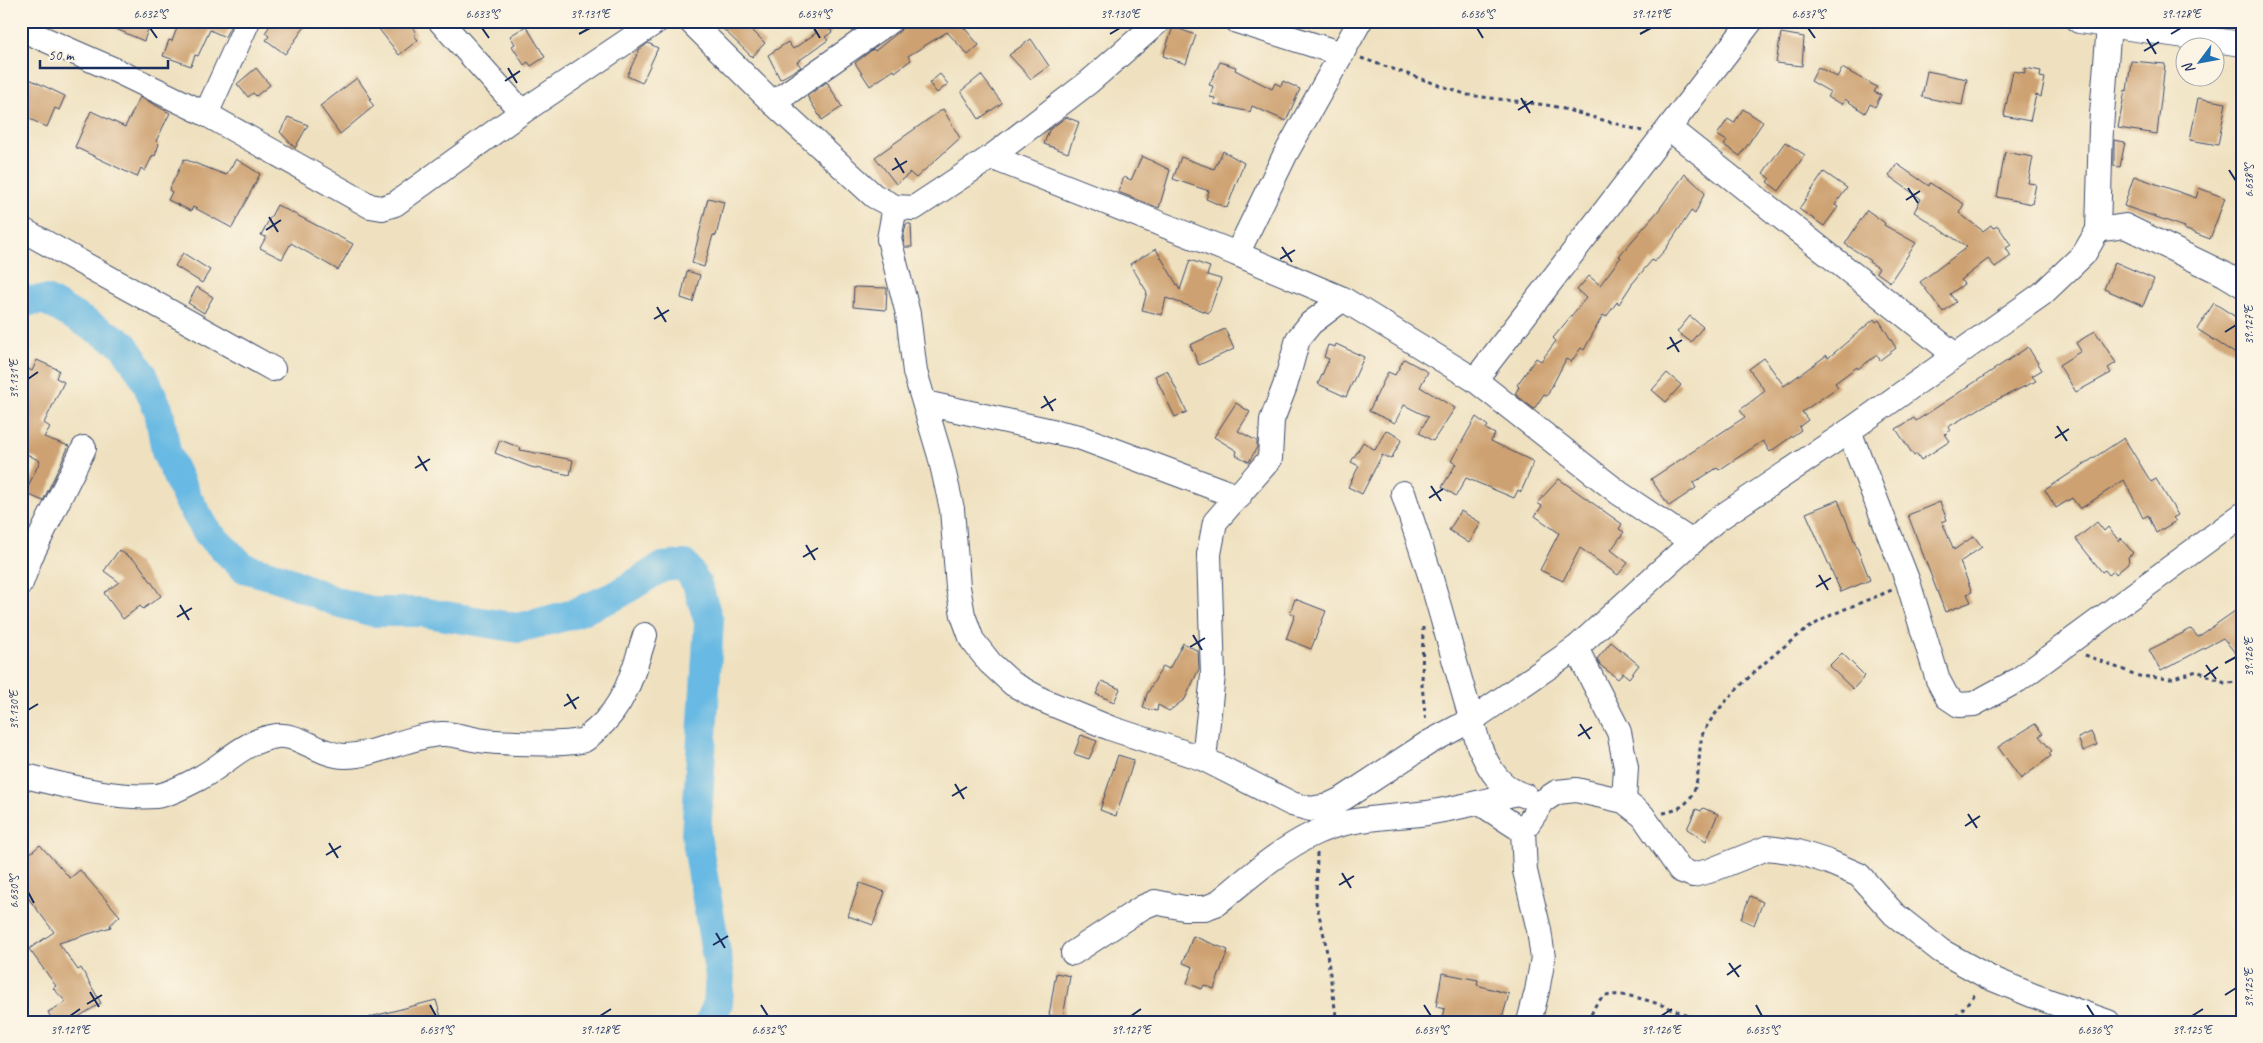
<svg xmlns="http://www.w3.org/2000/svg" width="2263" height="1043" viewBox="0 0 2263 1043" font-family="Caveat,sans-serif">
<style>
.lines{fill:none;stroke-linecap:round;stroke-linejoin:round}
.river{stroke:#67b9e3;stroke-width:30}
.building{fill:#cda171}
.minor-casing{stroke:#3b4a6d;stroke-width:26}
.path{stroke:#3b4a6d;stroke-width:3;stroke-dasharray:4 4;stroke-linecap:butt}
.minor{stroke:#fff;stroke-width:24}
.ticks{fill:none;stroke:#1b2f5e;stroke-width:2}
.neatline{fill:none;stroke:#1b2f5e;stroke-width:2}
.ticks-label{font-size:12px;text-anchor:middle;fill:#1b2f5e}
</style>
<rect width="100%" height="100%" fill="#fcf5e5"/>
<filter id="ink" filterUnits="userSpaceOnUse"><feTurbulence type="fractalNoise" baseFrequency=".02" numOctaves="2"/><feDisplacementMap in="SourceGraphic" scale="10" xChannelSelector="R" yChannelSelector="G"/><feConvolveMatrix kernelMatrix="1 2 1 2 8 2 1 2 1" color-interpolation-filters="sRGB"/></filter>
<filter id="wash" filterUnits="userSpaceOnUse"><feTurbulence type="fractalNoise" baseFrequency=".0096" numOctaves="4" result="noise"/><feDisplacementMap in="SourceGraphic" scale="20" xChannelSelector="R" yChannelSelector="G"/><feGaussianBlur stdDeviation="1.12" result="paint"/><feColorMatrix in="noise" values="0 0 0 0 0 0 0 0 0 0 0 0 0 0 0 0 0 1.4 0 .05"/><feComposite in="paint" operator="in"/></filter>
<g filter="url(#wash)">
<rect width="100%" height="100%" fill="#efe1c0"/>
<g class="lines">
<!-- river -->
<path class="river" d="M21,301L46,300L123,344L143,375L159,411L166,452L187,498L208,533L244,568L280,578L337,602L374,612H421L518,628L570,615L615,596L662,567L685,565L697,584L709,622L696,835L720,976L718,1003L710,1022"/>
</g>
<g id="blocks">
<!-- building -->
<g class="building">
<path d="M97,21H151L144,41Z"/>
<path d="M180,21H233L225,37L210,30L198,56L195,55L191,66L163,56L169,40L172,41Z"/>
<path d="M273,21H309L285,54L266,40L269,36L265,33Z"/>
<path d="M390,21H409L416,33L414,35L418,40L399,55L379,29Z"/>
<path d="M715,21H743L765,43L752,57Z"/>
<path d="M825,21L832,32L825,37L828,40L797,62L801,67L780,79L768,55L788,42L793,49L816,33L813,28Z"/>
<path d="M905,21H964L960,23L979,45L968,55L947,32L908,56L911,60L895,72L894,70L870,86L855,63L873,49L875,51L900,31Z"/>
<path d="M526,26L545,57L531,66L528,62L524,65L512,46L515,44L510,36Z"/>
<path d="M1173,27L1196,35L1186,64L1163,56Z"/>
<path d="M1781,33L1804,37L1802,66L1776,63Z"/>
<path d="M1031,39L1049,66L1031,79L1009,55Z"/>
<path d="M648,43L658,48L642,83L627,76L639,50Z"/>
<path d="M2131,61L2165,64L2157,134L2118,128L2125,90L2127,91Z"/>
<path d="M1220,62L1236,67L1235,70L1272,89L1275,83L1281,86L1283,81L1300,89L1286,121L1252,106L1250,112L1214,104L1215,98L1210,97L1213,86L1209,85Z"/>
<path d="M1818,67L1837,77L1842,68L1877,87L1874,92L1881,95L1875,107L1870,104L1865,113L1845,99L1842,104L1827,97L1830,92L1811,81Z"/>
<path d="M256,68L270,85L256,96L253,93L248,97L237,84Z"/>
<path d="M2025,68L2041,71L2040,77L2045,78L2041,97L2036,95L2030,121L2004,116L2013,71L2025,73Z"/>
<path d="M1927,71L1967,79L1962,105L1922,97Z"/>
<path d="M940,74L948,84L937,93L929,83Z"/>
<path d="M21,75L65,96L59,110L55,108L47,127L21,115Z"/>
<path d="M981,75L1002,103L979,119L961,91Z"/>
<path d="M357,78L371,98L369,100L374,106L340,134L320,106Z"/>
<path d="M827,82L842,107L822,120L807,96Z"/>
<path d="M140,97L170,113L156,141L159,144L155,156L153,155L145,171L141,168L137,177L75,147L91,111L125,127Z"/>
<path d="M2198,98L2226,103L2218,145L2190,140Z"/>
<path d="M943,109L960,138L916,178L909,172V174L896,184L875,157Z"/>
<path d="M1743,109L1763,122L1740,156L1724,145L1727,141L1717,135L1728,119L1734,123Z"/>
<path d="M288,117L308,125L295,148L280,132Z"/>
<path d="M1066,117L1079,122L1068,153L1044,144L1049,130Z"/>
<path d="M2114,140L2125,142L2120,167L2114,166Z"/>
<path d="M1785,142L1805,155L1779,191L1767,182L1770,178L1763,173Z"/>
<path d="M1223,151L1244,163L1227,208L1206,199L1209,191L1173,179L1181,157L1214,169Z"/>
<path d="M2005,152L2033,157L2028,183L2036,184L2032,204L1997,197Z"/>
<path d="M1142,156L1170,170L1159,208L1118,192L1124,177L1131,180Z"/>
<path d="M184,159L226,175L236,159L260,174L232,228L193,207L191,211L168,200L172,192L169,190Z"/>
<path d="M1897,164L1929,186L1930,183L1964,204L1959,213L1983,231L1991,225L1993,228L1998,226L2011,245L2006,248L2011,256L1995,267L1988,259L1961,280L1964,284L1950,294L1956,302L1943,312L1920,282L1967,247L1914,212L1921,199L1889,176Z"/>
<path d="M1824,172L1847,188L1835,205L1838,207L1824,226L1799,209Z"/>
<path d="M1685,174L1705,192L1695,214L1691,211L1665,250L1654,262L1652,260L1632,284L1619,304L1617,302L1606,317L1603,315L1584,350L1581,348L1571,362L1566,359L1547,396L1544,394L1534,409L1515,394L1519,387L1517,385L1536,358L1541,361L1556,341L1553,338L1586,298L1577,290L1589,276L1600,285L1621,257L1619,256L1658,211Z"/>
<path d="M2134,176L2196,198L2199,188L2225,198L2210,239L2184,229L2185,227L2124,206Z"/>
<path d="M708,198L724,202L716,236L713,235L704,267L692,263Z"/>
<path d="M277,205L353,244L338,270L291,243L282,259L260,248L266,237L261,235Z"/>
<path d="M1867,210L1885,223L1884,225L1916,243L1890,282L1876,272L1879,268L1869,262L1870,260L1845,244Z"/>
<path d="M906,224H911L912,247H905L903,239Z"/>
<path d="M1156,249L1180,290L1190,260L1210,267L1207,275L1221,279L1209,313L1166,298L1162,315L1142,310L1147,292L1130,264Z"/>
<path d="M183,253L210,270L202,283L175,266Z"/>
<path d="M2115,262L2154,279L2143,306L2104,289Z"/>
<path d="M687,271L700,275L693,302L681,298Z"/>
<path d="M197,287L213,297L204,313L188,303Z"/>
<path d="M854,287L887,288L886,310L853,307Z"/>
<path d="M2214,303L2242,321V358L2197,329Z"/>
<path d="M1690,316L1703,327L1691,342L1677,332Z"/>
<path d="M1874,319L1876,322L1879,320L1896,348L1880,360L1877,355L1858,369L1857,367L1835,383L1838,387L1802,412L1808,420L1799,427L1801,430L1770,452L1763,441L1719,470L1717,468L1693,483L1696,488L1669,506L1651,479L1745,417L1740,410L1765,391L1749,369L1764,358L1784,386L1827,355L1828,358Z"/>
<path d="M1225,329L1234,349L1199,365L1190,345Z"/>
<path d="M2095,331L2116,363L2108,368L2111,373L2076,392L2059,365L2081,351L2076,343Z"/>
<path d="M1336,344L1364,357L1346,397L1318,384L1329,359L1324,357L1328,345L1335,347Z"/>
<path d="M2028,347L2042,370L2032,376L2036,381L1984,406L1948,427L1950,431L1945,434L1950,441L1921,460L1917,454L1914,456L1896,429L1914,418L1916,421Z"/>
<path d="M1404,359L1428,372L1420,387L1455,408L1433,441L1419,433L1428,417L1404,405L1395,423L1369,411L1388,372L1395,375Z"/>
<path d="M37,360L59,370L56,378L64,382L44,423L50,427L44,437L69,446L43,501L25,493L40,461L21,451V365L32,371Z"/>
<path d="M1167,370L1187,412L1175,417L1155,376Z"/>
<path d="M1667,373L1681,385L1666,402L1652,390Z"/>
<path d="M1236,403L1250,412L1238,431L1257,441V447L1249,462L1236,455L1237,451L1214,437Z"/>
<path d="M1476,417L1488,426L1486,429L1495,434L1491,441L1534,462L1521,492L1518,490L1514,498L1466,478L1456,496L1442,487L1456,464L1451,461Z"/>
<path d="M1386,430L1402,439L1391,459L1382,455L1362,494L1348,487L1359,466L1351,462L1363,442L1375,450Z"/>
<path d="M2124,438L2151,482L2156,479L2178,515L2173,518L2176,521L2156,533L2148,515L2143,518L2124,480L2080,509L2072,498L2056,508L2045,490Z"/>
<path d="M500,440L521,448L520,450L573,460L570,475L531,467L495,453Z"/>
<path d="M1559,479L1622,524L1619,529L1624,532L1611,550L1628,563L1618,575L1580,548L1563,581L1540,570L1559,533L1535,516L1542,506L1537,503Z"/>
<path d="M1838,500L1870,580L1841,592L1806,513Z"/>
<path d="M1940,502L1947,520L1942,522L1954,550L1974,536L1982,547L1960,562L1972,592L1967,594L1971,602L1945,612L1908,515Z"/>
<path d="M1461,511L1481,523L1469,543L1449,530Z"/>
<path d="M2097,522L2104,531L2108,527L2119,541L2121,538L2133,553L2128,557L2129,563L2116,574L2114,571L2109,575L2105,570L2102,572L2076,539Z"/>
<path d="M119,550L138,563L161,596L143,609L140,606L123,619L104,593L119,582L104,571Z"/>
<path d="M1295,599L1326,611L1311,649L1286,639L1295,615L1290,613Z"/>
<path d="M2242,606V661L2223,638L2161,671L2149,650L2191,629L2198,637Z"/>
<path d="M1611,642L1639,665L1629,678L1623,673L1618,679L1600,665L1597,659Z"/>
<path d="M1183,643L1198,651L1199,669L1185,699L1169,711L1158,705L1157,711L1143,708L1147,694L1163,666L1169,669Z"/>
<path d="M1842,653L1865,676L1853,689L1829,666Z"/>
<path d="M1102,681L1120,689L1114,702L1096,694Z"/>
<path d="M2035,724L2043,734L2039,736L2052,751L2049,753L2051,756L2021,779L1998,747Z"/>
<path d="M2091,732L2097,745L2083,751L2078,738Z"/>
<path d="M1081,735L1097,741L1089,759L1074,754Z"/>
<path d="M1118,755L1134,760L1116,816L1100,810Z"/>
<path d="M1703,808L1718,814L1706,841L1687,829L1696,809L1701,811Z"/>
<path d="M40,845L70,878L80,870L120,916L110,925L111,927L59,943L78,970L81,968L101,1003L70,1022H53L48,1012L66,1002L53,988L56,986L29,949L54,932L26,895L21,899V861Z"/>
<path d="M860,883L885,892L873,925L848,916Z"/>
<path d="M1750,896L1763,902L1754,925L1741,919Z"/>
<path d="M1193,936L1228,950L1214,989L1204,985L1202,989L1187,983L1193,967L1183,963Z"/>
<path d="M1056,973L1070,976L1063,1018L1049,1015Z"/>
<path d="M1442,973L1478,980L1477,985L1509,994L1501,1022H1442L1445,1009L1436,1007Z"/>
<path d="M436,1000L441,1017L421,1022H371L370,1017Z"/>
</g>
</g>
</g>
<g filter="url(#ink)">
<use href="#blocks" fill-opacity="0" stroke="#3b4a6d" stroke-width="1"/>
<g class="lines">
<!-- minor casing -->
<g class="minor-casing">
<g id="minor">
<path d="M440,21L522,112"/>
<path d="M690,21L773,103L874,196L895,207L914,208L991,157L1089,82L1159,21"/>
<path d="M1237,21L1342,54"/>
<path d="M2079,21L2242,44"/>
<path d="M21,29L117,71L206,114L370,206L382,208L395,204L522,112L657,21"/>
<path d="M773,103L890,21"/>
<path d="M206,114L248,21"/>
<path d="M1670,129L1955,355"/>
<path d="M991,157L1237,254L1343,299L1475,380L1619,493L1692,542"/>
<path d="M895,207L889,239L908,314L915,372L940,456L952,509L958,587L963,615L972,640L990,663L1013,684L1042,700L1110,728L1204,759L1292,804L1310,809L1327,806L1344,798L1428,743L1473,719L1576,648L1715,521L1849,431L2042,294L2084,254L2098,230L2101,127L2109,25"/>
<path d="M21,229L273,369"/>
<path d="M2098,230L2125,226L2224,274L2242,285"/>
<path d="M1237,254L1285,155L1360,21"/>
<path d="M1475,380L1751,21"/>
<path d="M925,403L1079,437L1239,497"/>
<path d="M1849,431L1908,582L1938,680L1947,697L1959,705L1974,704L2018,680L2242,515"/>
<path d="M1403,493L1430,575L1479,746C1489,769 1500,789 1526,796"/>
<path d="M21,583L31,556L84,448"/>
<path d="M1576,648L1619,732L1626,767L1624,801"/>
<path d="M1204,759L1213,675L1209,554L1215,522L1270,459L1272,420L1285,386L1298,339L1311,323L1343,299"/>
<path d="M21,775C64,785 111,799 156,796C168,795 186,785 198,779C225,765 244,740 277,736C298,733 321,756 345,756C378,755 408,736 441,734C453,733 466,738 478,740C498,743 565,746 584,740C588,738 592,733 596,730C625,706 634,670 645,635"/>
<path d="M1480,803L1523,831"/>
<path d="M1073,953L1143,907L1155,902L1184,908H1205L1216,904C1247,879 1278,850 1315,833C1349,817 1390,818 1427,813C1457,808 1487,801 1517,793"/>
<path d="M1529,1022L1537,991L1543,958L1539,930L1525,871L1523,831L1543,801L1557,792L1576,790L1624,801L1643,816L1680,870L1693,875L1709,871L1767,848L1798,852L1829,862L1859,875L1894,914L1941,951L1988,977L2034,996L2108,1022"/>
</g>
</g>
<!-- path -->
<g class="path">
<path d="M1361,58L1468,95L1553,106L1642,131"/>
<path d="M1423,627L1422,685L1426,723"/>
<path d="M2085,655L2139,676L2170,679L2197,671L2225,683L2242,682"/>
<path d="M1663,813C1700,807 1697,779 1700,749C1701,743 1701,736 1704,731C1723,696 1788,639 1822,620C1844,608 1869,600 1892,590"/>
<path d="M1317,853L1316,902L1325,940L1337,1022"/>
<path d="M1589,1022C1591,1014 1595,1003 1602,998C1621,985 1684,1014 1705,1022"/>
<path d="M1951,1022L1977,992"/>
</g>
<!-- minor -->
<use href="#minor" class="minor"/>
</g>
</g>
<!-- ticks -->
<path class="ticks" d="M150,28L157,38M482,28L489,38M814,28L820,38M1477,28L1483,38M1808,28L1815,38M579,34L590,28M1110,34L1120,28M1640,34L1651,28M2171,34L2181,28M2147,39L2156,54M2144,51L2159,42M508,68L517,83M505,81L520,71M1521,98L1530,113M1518,110L1533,101M895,158L904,173M892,170L907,161M2229,170L2236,181M1908,188L1918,203M1906,200L1920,191M269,217L278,232M266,230L281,220M1282,247L1292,262M1280,259L1295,250M657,307L666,322M654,319L669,310M2225,332L2236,325M1670,337L1679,352M1667,349L1682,340M28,379L38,372M1044,396L1053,411M1041,408L1056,399M2057,426L2067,441M2055,438L2069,429M418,456L427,471M415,468L430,459M1431,486L1441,501M1429,498L1443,489M806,545L815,560M803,557L818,548M1819,575L1828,590M1816,587L1831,578M180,605L189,620M177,617L192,608M1193,635L1202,650M1190,647L1205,638M2225,663L2236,657M2206,665L2216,679M2204,677L2218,667M567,694L576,709M564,706L579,697M28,710L38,704M1580,724L1590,739M1578,736L1592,727M955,784L964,799M952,796L967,787M1968,814L1977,828M1965,826L1980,816M329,843L338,858M326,855L341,846M1342,873L1351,888M1339,885L1354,876M28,892L34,903M716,933L725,948M713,945L728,936M1729,963L1739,977M1727,975L1741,965M90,992L99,1007M2225,995L2236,988M87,1004L102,995M430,1005L436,1016M761,1005L768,1016M1424,1005L1431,1016M1756,1005L1762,1016M2087,1005L2094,1016M70,1016L80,1009M600,1016L611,1009M1131,1016L1141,1009M1661,1016L1672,1009M2192,1016L2203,1009"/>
<!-- margin -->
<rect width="2263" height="1043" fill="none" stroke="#fcf5e5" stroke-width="55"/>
<!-- north arrow -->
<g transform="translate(2200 62) rotate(238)"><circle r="24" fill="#fcf5e5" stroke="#a2a6af"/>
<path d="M0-4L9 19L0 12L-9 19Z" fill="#1f6fb2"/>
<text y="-8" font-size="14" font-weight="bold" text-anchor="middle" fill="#1b2f5e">N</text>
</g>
<!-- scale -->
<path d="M40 60v8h128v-8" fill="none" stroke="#1b2f5e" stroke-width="2.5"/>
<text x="48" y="60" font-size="15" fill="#1b2f5e" stroke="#fcf5e5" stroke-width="4" paint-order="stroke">50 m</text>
<rect x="28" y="28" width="2208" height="988" class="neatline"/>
<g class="ticks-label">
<text x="150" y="18">6.632°S</text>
<text x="482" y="18">6.633°S</text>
<text x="590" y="18">39.131°E</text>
<text x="814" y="18">6.634°S</text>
<text x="1120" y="18">39.130°E</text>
<text x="1477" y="18">6.636°S</text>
<text x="1651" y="18">39.129°E</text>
<text x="1808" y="18">6.637°S</text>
<text x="2181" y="18">39.128°E</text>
<text transform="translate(2249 181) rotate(-90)" y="4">6.638°S</text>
<text transform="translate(2249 325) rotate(-90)" y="4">39.127°E</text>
<text transform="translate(14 379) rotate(-90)" y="4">39.131°E</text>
<text transform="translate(2249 657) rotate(-90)" y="4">39.126°E</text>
<text transform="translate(14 710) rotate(-90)" y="4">39.130°E</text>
<text transform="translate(14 892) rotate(-90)" y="4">6.630°S</text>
<text transform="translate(2249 988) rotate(-90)" y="4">39.125°E</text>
<text x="70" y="1034">39.129°E</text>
<text x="436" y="1034">6.631°S</text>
<text x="600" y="1034">39.128°E</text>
<text x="768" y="1034">6.632°S</text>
<text x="1131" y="1034">39.127°E</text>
<text x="1431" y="1034">6.634°S</text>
<text x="1661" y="1034">39.126°E</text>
<text x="1762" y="1034">6.635°S</text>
<text x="2094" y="1034">6.636°S</text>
<text x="2192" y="1034">39.125°E</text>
</g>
</svg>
